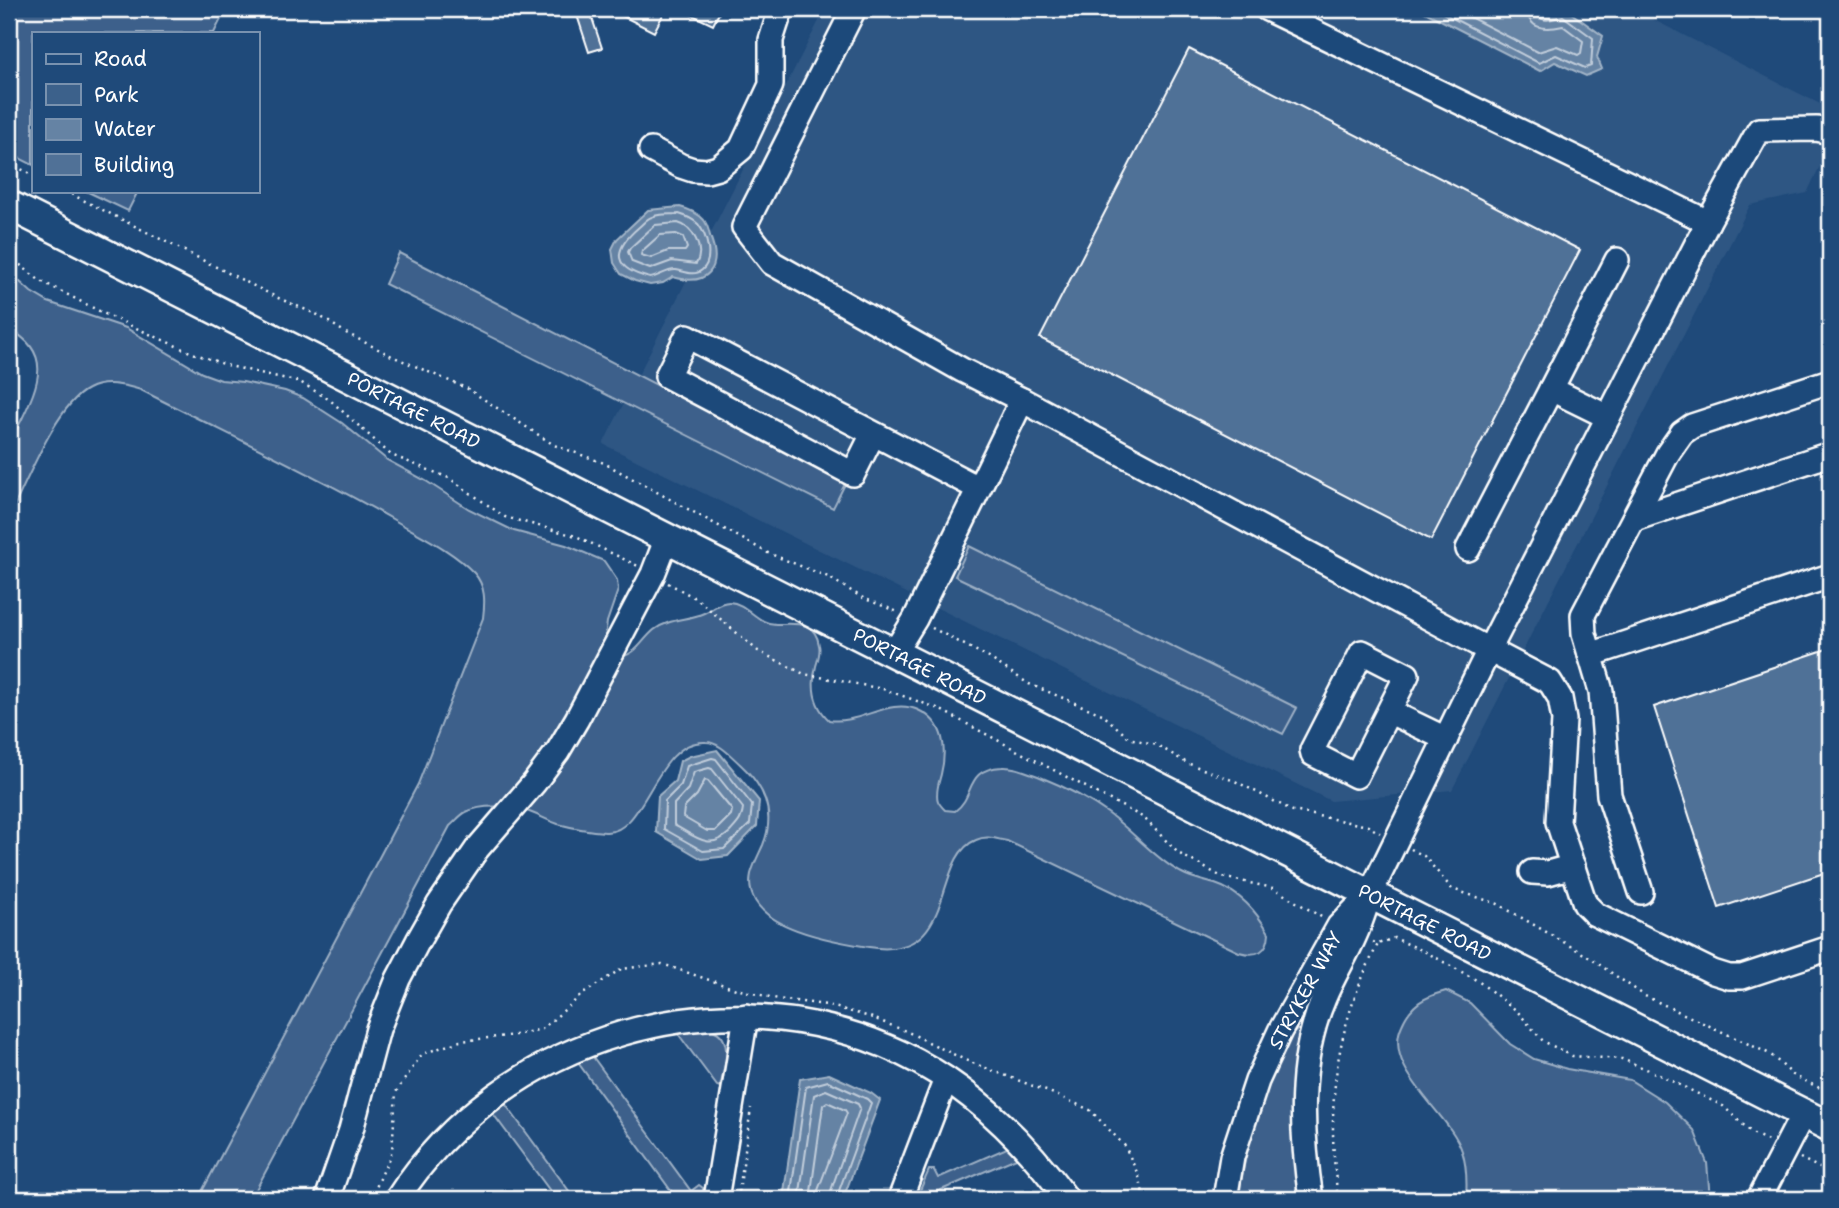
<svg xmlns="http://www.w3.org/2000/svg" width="1839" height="1208" viewBox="0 0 1839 1208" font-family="'Shantell Sans',sans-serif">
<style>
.built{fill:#2e5683}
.green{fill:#3c618b;stroke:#9eb0c5;stroke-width:2}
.water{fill:#6583a4;stroke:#a3b5c8;stroke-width:2}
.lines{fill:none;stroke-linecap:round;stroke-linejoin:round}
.shore{stroke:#c1cddb;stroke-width:2}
.building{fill:#507197;stroke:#fff;stroke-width:2}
.minor-casing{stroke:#fff;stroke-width:28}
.major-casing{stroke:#fff;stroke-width:33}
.path{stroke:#fff;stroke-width:2.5;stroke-dasharray:2 5;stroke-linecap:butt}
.minor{stroke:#1f4a7a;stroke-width:23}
.major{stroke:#1f4a7a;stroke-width:28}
.labels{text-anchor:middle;stroke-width:5;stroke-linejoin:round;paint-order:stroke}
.street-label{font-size:19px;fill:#fff;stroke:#1f4a7a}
</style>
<rect width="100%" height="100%" fill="#1f4a7a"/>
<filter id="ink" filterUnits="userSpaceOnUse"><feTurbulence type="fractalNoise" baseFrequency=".0143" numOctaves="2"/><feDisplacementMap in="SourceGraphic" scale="14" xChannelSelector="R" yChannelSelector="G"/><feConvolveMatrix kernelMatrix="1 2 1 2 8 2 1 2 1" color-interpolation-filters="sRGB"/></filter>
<g filter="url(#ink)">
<!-- built -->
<path class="built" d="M825,9H1632L1830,109V145L1807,193L1750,205L1452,790L1331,801L603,444Z"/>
<!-- green -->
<g class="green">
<path d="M9,9H226L214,33H33V165L9,153Z"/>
<path d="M86,191H138L128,211Z"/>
<path d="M399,253L846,482L833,508L385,284Z"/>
<path d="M9,272L31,292L48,302L126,328L202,373L221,380L243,382L285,391L303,398L342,423L387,460L426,481L469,509L514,531L566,545L604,561L617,580L618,590L607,622L605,638L608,648L621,657C638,653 642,640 654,630C668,619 688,620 704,613C713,609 719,602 729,602C748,603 757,625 777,624C795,624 815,620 819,645C821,652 818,659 816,666C811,686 813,705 829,720C860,725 889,697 918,710C945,722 947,749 941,774C939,782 935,793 938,801C939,804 942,807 945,810L955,811C976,796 964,769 1002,767C1015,766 1026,772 1038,776C1063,786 1087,798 1109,814C1132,831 1151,854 1175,869C1186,877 1201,880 1215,884C1240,892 1256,911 1269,933C1268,952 1257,957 1239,952L1007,841C996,839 987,835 976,840C931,858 959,962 869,947C832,941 740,927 751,874C754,863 759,854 763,845C776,813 764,786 740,764C731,756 719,742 706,742C655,739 646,835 605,832C589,831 573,828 558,824C546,820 535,813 523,810C507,806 482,804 466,812C460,815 455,822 450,826L251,1199H198L418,784L483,618C485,602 486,586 474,573C452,550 421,536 394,520C312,473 225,433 141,390C124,385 105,380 88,389C56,405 26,484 9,517C9,497 5,465 9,446C10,438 17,429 21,421C39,384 53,352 9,329Z"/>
<path d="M969,546L1297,708L1283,734L955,576Z"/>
<path d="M1446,991L1470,1003L1510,1044L1534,1059L1567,1069L1630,1080L1665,1102L1694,1130L1707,1163L1710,1199H1466C1467,1184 1467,1166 1462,1151C1450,1113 1381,1069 1402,1025C1411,1004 1424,997 1446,991Z"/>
<path d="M706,1029C736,1031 725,1067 720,1087L717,1086L679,1035V1032Z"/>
<path d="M1299,1029L1304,1032L1306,1199H1239C1244,1149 1260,1101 1282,1056C1286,1046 1290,1034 1299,1029Z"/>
<path d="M593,1057L691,1191L699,1185L703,1188V1199H677L579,1064L580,1061Z"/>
<path d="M504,1105H506L575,1199H556L494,1115V1113Z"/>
<path d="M1016,1144L1021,1156L925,1197V1199H916L929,1170H934L938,1178Z"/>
</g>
<!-- water -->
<g class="water">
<path d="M1419,9H1537L1546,14L1567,10L1603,36L1597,57L1602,69L1586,76L1555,62L1540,71Z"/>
<path d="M680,207C688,209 698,213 704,220C707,224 709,231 710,236C723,268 708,287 673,277L663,283L650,285L635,281L621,274L614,263L612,249L617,239L648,210Z"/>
<path d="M717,750L759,801L757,826L728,856L702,859L656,832L658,796L675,781L680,761L690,756Z"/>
<path d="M829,1074L871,1093L880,1100L843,1199H783L800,1079Z"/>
</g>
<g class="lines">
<!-- shore -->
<g class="shore">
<path d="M1435,9L1539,63L1556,55L1585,68L1591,66L1593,38L1563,16C1553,18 1546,24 1537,15L1535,9"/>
<path d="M1454,9L1538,52L1557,46L1578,55L1581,53L1583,41L1563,26C1546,30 1528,30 1527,9"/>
<path d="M679,214C686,216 693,219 698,224C707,235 714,260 702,270C694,277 684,271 676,270C668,269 658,277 650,278C613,269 611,251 639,227C643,224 647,218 652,217C659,213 671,215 679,214Z"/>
<path d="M678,223C693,227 705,249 696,264L672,261L650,269L632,262L628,252L630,248L655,225Z"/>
<path d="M676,234L683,237L687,248L685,251H668L651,258L641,255L642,251L660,235Z"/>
<path d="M712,758L716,759L752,805L750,824L724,849L703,851L664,829L665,801L681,785L687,766Z"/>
<path d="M709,768L712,769L743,808C742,820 738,823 730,832C709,852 695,836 674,825V804L688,789L694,772Z"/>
<path d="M705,780L708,781L732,810L731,815L715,831H707L683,817L684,808L697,795Z"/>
<path d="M790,1199L806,1087L828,1081L867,1099L871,1103L836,1199"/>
<path d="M799,1199L814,1095L826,1090L858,1104L860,1108L828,1199"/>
<path d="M810,1199L823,1105L827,1102L845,1110L847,1113L817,1193V1199"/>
</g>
</g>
<!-- building -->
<g class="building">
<path d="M575,9H589L602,48L589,52Z"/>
<path d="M609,9H666L654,32Z"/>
<path d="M680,9H721L713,25Z"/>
<path d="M1189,49L1580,250L1431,540L1040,338Z"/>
<path d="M1830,648V871L1719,908L1654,707Z"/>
</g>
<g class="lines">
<!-- minor casing -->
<g class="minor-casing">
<g id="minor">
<path d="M854,9L744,227L772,263L962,370L1022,400L915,619L894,653"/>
<path d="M1267,9L1708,222"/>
<path d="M651,150L681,166L693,170L707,171L718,168L741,149L771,85V40L781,9"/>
<path d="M1551,389L1617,260"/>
<path d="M1022,400L1489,650L1708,222L1759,130L1817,129L1830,132"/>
<path d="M873,434L853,474L667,376L687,336L978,488"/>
<path d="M1634,519L1830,454"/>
<path d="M1468,549L1551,389L1608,417"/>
<path d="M1362,652L1407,675L1356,776L1313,754L1312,750Z"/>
<path d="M1590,655L1830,576"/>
<path d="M1390,712L1446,739"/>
<path d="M1532,872L1548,873L1573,866"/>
<path d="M1641,892L1609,795L1601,691L1584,634L1583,615L1668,453L1682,433L1692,426L1830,381"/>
<path d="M327,1199L351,1130L378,1029L398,979L418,941L439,904L477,849L534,783L558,751L577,719L653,574L667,538"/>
<path d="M397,1199C502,1036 724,969 901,1053C968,1085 1024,1140 1067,1199"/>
<path d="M716,1199L746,1016"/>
<path d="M900,1199L946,1079"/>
<path d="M1225,1199L1232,1157L1257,1081L1280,1031L1339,926L1363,901"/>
<path d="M1311,1199C1301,1132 1297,1061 1324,998C1333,976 1346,956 1355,935C1361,922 1365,908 1370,894L1489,650L1550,682L1560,698L1564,720L1558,822L1585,904L1595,914L1713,972L1729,977H1742L1830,948"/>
<path d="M1759,1199L1803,1114"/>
</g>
</g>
<!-- major casing -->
<g class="major-casing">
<path id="major" d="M9,205L1830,1127"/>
</g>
<!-- path -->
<g class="path">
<path d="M9,163L33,175"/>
<path d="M65,191L276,297L318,315L346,333L394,357L468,389L554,445L604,463L768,553L828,577L863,598L898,612"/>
<path d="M9,256L39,280L107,315L190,352L229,366L300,382L330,400L391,455L449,478L505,517L576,536L638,566"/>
<path d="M668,583L697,599L758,651L804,674L883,689L937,708L1144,818L1178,853L1222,877L1273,888L1323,918"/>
<path d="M932,628L986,656L1029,684L1102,714L1129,738L1157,745L1187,763L1237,782L1293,811L1368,826L1380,833"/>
<path d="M1411,849L1424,856L1452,889L1498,904L1584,954L1645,996L1770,1054L1793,1075L1830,1093"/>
<path d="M1373,942L1378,944L1394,938L1424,951L1478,981L1517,1011L1543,1041L1572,1056L1622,1059L1651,1071L1723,1106L1752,1133L1770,1142"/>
<path d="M1800,1158L1830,1173"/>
<path d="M371,1199L392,1151L396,1092L422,1054L460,1041L515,1035L542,1029L583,994L621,969L662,964L736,989L778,999L827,1005L870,1017L908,1032L965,1060L1054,1094L1090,1110L1125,1146L1140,1179L1144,1199"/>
<path d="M738,1199L751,1108"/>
<path d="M1338,1199C1326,1103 1334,1031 1378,944"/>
</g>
<!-- minor -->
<use href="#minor" class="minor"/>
<!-- major -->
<use href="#major" class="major"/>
</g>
</g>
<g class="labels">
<!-- street labels -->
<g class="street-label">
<text transform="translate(414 410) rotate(27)" y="7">PORTAGE ROAD</text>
<text transform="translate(920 666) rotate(27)" y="7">PORTAGE ROAD</text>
<text transform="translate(1425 922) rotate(27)" y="7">PORTAGE ROAD</text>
<text transform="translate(1305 990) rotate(-61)" y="7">STRYKER WAY</text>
</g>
</g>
<!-- margin -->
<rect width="1839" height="1208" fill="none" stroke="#1f4a7a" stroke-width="35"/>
<rect x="18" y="18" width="1804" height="1173" fill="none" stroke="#fff" stroke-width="2.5" filter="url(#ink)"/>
<!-- legend -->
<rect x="32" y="32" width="228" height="161" fill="#1f4a7a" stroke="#7992af" stroke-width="2"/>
<rect x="46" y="54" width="35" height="10" fill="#1f4a7a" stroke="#7992af" stroke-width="2"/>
<text x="94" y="66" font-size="21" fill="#ffffff">Road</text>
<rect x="46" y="84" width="35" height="21" fill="#3c618b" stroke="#7992af" stroke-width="2"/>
<text x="94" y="102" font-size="21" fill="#ffffff">Park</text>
<rect x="46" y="119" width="35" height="21" fill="#6583a4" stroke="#7992af" stroke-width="2"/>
<text x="94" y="136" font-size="21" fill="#ffffff">Water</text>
<rect x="46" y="154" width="35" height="21" fill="#507197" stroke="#7992af" stroke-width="2"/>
<text x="94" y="172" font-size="21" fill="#ffffff">Building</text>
</svg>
